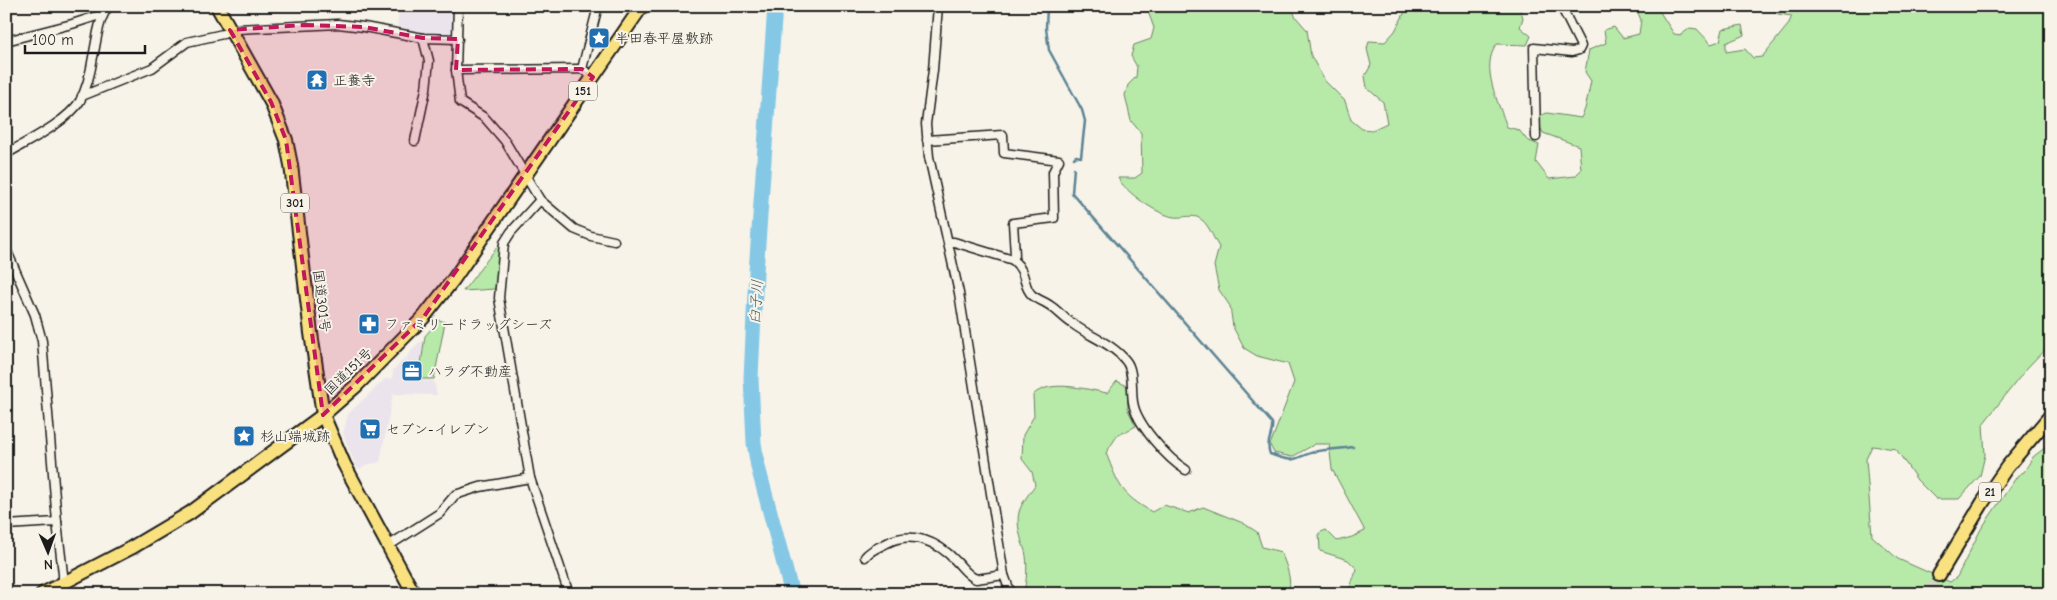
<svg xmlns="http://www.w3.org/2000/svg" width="2057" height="600" viewBox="0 0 2057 600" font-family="'Comic Neue','Klee One',sans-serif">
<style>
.built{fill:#ece4ec}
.green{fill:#b7e9a9;stroke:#6a8262}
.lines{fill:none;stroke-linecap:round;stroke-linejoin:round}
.stream{stroke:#5b8395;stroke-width:2.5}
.river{stroke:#85c8e6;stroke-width:15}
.primary-tunnel{stroke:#d6d3c9;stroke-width:12;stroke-dasharray:12 6;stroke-linecap:butt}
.minor-casing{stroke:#1c1c1c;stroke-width:11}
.primary-casing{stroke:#1c1c1c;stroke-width:16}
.trunk-casing{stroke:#1c1c1c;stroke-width:16}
.minor{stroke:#f7f3e8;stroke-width:8}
.primary{stroke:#fae180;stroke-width:12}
.trunk{stroke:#fae180;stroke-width:12}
.marked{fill:#c2185b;fill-opacity:0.2;stroke:#c2185b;stroke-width:4;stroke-dasharray:10 6;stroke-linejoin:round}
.labels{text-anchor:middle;stroke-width:4;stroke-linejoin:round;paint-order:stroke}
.shield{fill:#f7f3e8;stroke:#5e5c59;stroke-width:1}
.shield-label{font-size:12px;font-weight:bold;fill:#1c1c1c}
.poi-label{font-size:14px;fill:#1c1c1c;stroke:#f7f3e8;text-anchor:start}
.street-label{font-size:14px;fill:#1c1c1c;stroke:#f7f3e8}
.water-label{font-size:15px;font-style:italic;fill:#415863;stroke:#f7f3e8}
</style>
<rect width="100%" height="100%" fill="#f7f3e8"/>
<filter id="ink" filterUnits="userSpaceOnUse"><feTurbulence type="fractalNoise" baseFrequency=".02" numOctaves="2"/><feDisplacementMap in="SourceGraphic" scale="10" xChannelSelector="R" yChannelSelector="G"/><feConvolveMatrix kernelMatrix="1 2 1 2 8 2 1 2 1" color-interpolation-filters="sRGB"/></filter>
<g filter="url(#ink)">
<!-- built -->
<g class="built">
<path d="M399,6H455L454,30L447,36L421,35L397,30Z"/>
<path d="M420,341L424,343L419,378H405L407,356Z"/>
<path d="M406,357L404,380L434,381L437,395L393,394L380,462L366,465L360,469L356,467L343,434L348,414L385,379H392L393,370Z"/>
</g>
<!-- green -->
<g class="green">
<path d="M1146,6H1292L1295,16L1307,30L1311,56L1325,81L1345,101L1351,120L1362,129L1372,130L1387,123L1383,102L1367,88L1365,76L1371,65L1367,49L1369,41L1385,42L1395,31L1408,6L1520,7L1523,18L1520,27L1531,36L1527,45L1497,44C1479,67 1499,103 1507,127L1519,130L1527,140L1539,145L1536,162L1549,179L1575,176L1581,170L1579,146L1543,133L1539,125V116L1547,113L1581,118L1585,109L1591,81L1585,72L1589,50L1606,43L1604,30L1614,27L1623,38L1639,34L1641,20L1635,6H1656L1674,34L1681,35L1690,28L1697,29L1711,44L1720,41L1723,29L1742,25L1744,35L1726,43V52L1745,49L1753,58L1762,57L1788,25L1792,16L1778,14L1767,6H2051V343L2027,368L1983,424L1985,455L1980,476L1959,499H1936L1917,480L1896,449L1872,446L1866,459L1872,536L1898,559L1950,582L1957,577L1981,529L2018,475L2024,472L2033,457L2051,443V594H1347L1357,569L1348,560L1320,551L1319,533L1326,530L1337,541L1352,537L1365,531L1332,469L1329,444H1315L1292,457L1274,453L1270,445L1294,382L1288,364L1257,356L1244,348L1233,327L1230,306L1219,290L1214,266L1219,247C1212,237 1209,222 1197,217C1190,215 1181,218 1174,217C1158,215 1125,192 1118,178H1135L1142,173L1141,133L1131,121L1125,95L1128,85L1136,77L1137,67L1131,56L1134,45L1151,39L1154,28Z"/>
<path d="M501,242L495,289L463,291Z"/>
<path d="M439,320L445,322L434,379H419L425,336Z"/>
<path d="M1117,381L1127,386L1128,410L1136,426L1117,436L1106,453C1119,486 1121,494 1152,512L1164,505L1189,513L1203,507L1243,523L1257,532L1262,547L1281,552C1286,565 1293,580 1288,594H1023C1027,583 1028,562 1025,551C1021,539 1016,525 1019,512C1022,502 1029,494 1035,485L1032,472L1022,459L1023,435L1034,416L1033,395C1049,379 1086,389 1107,393Z"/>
</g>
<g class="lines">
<!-- stream -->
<g class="stream">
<path d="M1047,6L1046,28L1049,50L1082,110L1085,121L1081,157L1076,156L1074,158"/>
<path d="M1074,168L1072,193L1272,423C1274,434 1265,441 1270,454C1299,465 1292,457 1318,451C1330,449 1342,449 1353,447"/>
</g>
<!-- river -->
<path class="river" d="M775,6L756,272L751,378L754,443L758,467L792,594"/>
<!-- primary-tunnel -->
<path class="primary-tunnel" d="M1930,594L1939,575"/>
<!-- minor casing -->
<g class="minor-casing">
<g id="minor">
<path d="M458,6L456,70L460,102L485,118L505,141L540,200L574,229L591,236L614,241"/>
<path d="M938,6L933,70L926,124L929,157L959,293L1004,575L1011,594"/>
<path d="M6,41L72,24L103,14"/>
<path d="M582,69L598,6"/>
<path d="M456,70L582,69L593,77"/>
<path d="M82,96L152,68L187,42L223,34L238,29L338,24L364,27L423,38L458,39"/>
<path d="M1536,137L1534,48L1572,52L1579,50L1581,46L1561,6"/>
<path d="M927,140L1003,135L1004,153L1059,160L1053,172L1054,218L1013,223L1015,255L1013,260"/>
<path d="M415,141L426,89L429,61L423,38"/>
<path d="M6,154C28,141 67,122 80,101C87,88 91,70 93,57C97,40 98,19 109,6"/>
<path d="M540,200L511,232L504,243L499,298L530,478L569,594"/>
<path d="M949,242H954L1013,260C1028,273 1022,286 1032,295C1038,300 1046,302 1052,307C1059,312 1065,319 1073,324C1090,337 1112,343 1126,361C1134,371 1131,390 1133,402C1136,424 1168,459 1186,470"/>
<path d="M6,249L35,315L42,341L57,522L63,574V594"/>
<path d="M6,525L57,522"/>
<path d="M388,546L440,513L455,495L480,487L530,478"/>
<path d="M865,557C871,549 878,548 887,543C912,530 938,542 956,561C963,568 967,575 976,579L1004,575"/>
</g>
</g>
<!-- primary casing -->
<g class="primary-casing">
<path id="primary" d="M1939,575L1983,502L2007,467L2051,415"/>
</g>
<!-- trunk casing -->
<g class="trunk-casing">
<g id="trunk">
<path d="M217,6L271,102L286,140L291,165L311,333L323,415L344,464L414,594"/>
<path d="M42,594L131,548L190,513L323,415L356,386L423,318L453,280L642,6"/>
</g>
</g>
<!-- minor -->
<use href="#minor" class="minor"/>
<!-- primary -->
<use href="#primary" class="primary"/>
<!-- trunk -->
<use href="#trunk" class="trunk"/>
</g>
</g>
<!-- marked area -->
<path class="marked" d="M304,25L364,27L423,38L458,39L456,70L582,69L593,77L423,318L323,415L286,140L271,102L230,30Z"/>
<!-- icons -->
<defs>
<g id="sight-square" transform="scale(1.125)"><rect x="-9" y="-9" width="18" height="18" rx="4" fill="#1f6fb2" stroke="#f7f3e8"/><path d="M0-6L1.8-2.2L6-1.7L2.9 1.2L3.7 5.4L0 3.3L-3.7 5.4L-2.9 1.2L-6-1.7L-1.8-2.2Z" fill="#fff"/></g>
<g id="temple-square" transform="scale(1.125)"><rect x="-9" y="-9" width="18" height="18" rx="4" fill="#1f6fb2" stroke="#f7f3e8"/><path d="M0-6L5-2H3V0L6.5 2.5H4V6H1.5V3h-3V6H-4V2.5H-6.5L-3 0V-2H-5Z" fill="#fff"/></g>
<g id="pharmacy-square" transform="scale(1.125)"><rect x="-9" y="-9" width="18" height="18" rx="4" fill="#1f6fb2" stroke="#f7f3e8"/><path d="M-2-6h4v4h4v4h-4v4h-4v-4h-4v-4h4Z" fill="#fff"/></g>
<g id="office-square" transform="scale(1.125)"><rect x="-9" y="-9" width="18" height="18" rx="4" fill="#1f6fb2" stroke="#f7f3e8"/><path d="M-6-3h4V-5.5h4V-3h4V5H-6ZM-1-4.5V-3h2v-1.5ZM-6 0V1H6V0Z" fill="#fff"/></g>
<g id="supermarket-square" transform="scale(1.125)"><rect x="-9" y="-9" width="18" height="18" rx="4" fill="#1f6fb2" stroke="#f7f3e8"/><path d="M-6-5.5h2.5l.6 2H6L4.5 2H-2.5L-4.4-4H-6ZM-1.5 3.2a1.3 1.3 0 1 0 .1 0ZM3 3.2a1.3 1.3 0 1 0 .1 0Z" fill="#fff"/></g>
</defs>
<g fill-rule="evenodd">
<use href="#sight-square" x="599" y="38"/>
<use href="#temple-square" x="317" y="80"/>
<use href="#pharmacy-square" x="369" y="324"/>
<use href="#office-square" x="412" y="371"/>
<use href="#supermarket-square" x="370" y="429"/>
<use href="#sight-square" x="244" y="436"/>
</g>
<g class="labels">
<!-- shield labels -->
<g class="shield">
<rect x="569" y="81.5" width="28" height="19" rx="4"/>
<rect x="281" y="193.5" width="28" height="19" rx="4"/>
<rect x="1979" y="482.5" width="22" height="19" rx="4"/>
</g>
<g class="shield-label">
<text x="583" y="95">151</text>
<text x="295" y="207">301</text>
<text x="1990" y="496">21</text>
</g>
<!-- poi labels -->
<g class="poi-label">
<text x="615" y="43">半田春平屋敷跡</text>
<text x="333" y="85">正養寺</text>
<text x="385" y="329">ファミリードラッグシーズ</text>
<text x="428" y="376">ハラダ不動産</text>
<text x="386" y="434">セブン-イレブン</text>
<text x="260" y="441">杉山端城跡</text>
</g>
<!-- street labels -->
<g class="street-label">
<text transform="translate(322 301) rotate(83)" y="5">国道301号</text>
<text transform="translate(348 371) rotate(-44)" y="5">国道151号</text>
</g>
<!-- water labels -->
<g class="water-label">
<text transform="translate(756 302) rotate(-86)" y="5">臼子川</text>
</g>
</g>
<!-- margin -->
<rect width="2057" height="600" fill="none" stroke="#f7f3e8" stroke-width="25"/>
<rect x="12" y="12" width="2032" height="575" fill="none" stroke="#1c1c1c" stroke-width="2" filter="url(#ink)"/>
<!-- north arrow -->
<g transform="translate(48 552) rotate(178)" stroke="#f7f3e8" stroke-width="4" paint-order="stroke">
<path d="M0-4L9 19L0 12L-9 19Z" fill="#1c1c1c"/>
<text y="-8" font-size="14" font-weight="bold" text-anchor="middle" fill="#1c1c1c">N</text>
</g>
<!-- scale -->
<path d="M25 45v8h120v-8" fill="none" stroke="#1c1c1c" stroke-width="2.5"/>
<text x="32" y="45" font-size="15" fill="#1c1c1c" stroke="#f7f3e8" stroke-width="4" paint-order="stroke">100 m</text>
</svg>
